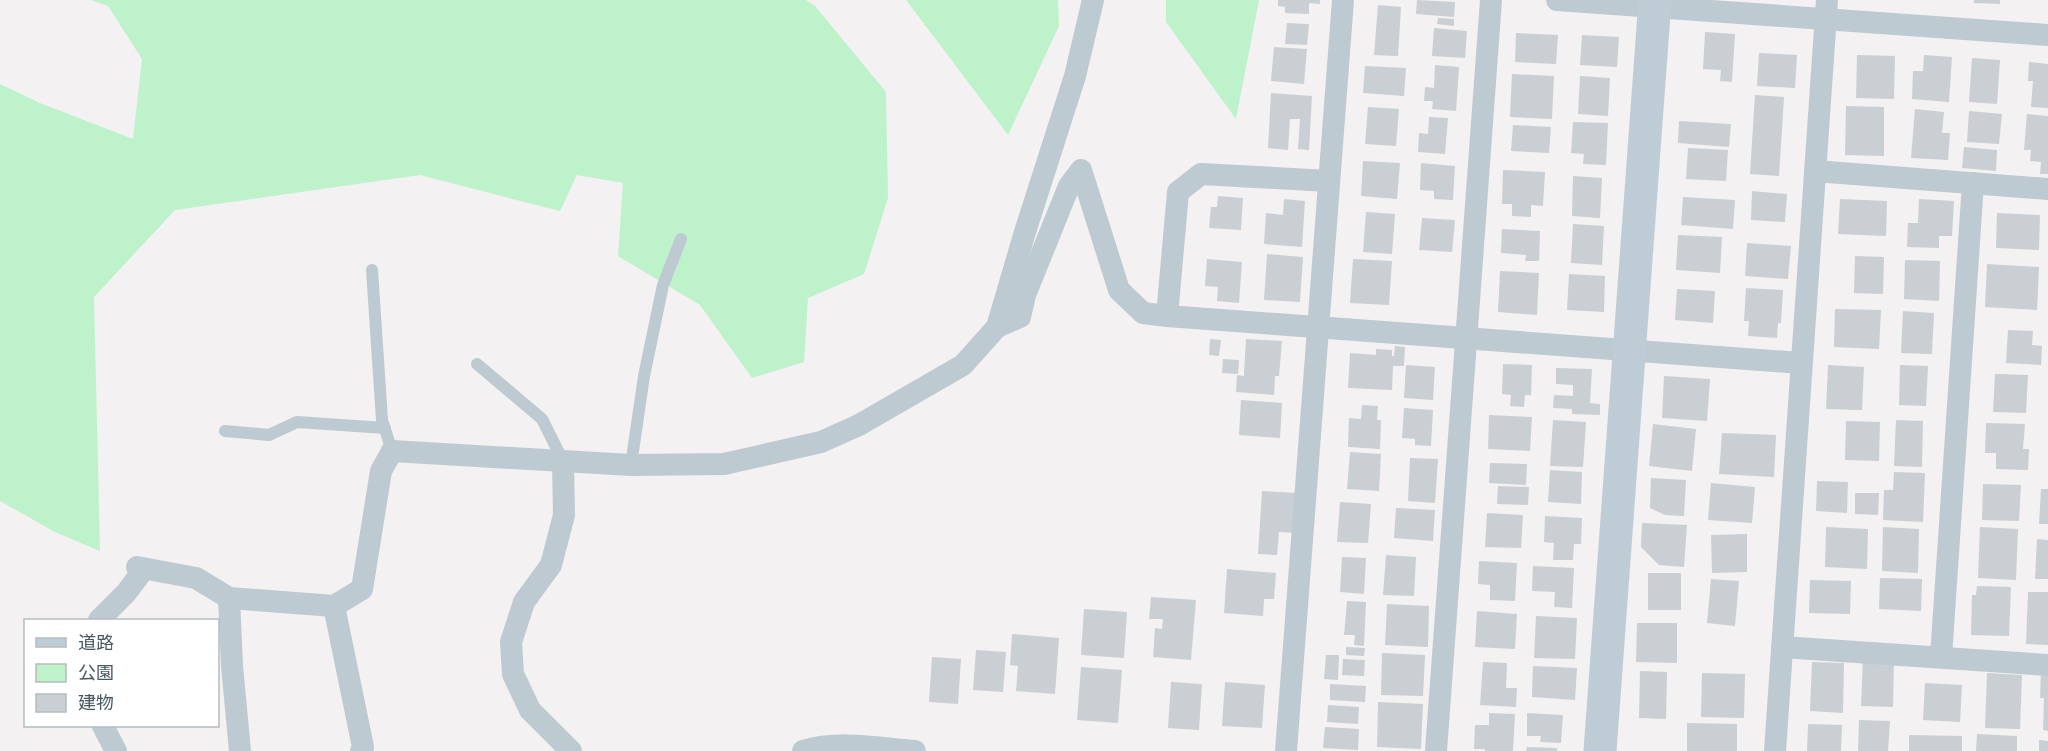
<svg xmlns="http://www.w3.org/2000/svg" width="2048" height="751" viewBox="0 0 2048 751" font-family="Signika,'Noto Sans JP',sans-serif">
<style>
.green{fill:#bef2cb}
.building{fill:#cacfd3}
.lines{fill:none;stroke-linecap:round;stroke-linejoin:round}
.lane{stroke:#becad1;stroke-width:12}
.street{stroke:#becad1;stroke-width:22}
.secondary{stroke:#beccd5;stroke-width:33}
</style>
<rect width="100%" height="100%" fill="#f3f1f1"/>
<!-- green -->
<g class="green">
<path d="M91,0H806L815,6L886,92L888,198L864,274L808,298L804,362L752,378L700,305L618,256L623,183L577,175L560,211L420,175L175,210L94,297L100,551L55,532L0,501V84L40,103L133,139L142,59L108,6Z"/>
<path d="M906,0H1058L1059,26L1008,135Z"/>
<path d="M1166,0H1259L1236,119L1166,22Z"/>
</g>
<!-- building -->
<g class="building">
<path d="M1278,0H1320V4L1309,3V14L1285,13V7L1278,6Z"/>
<path d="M1417,0L1455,2L1454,17L1416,14Z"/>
<path d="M1974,0H2000V4L1974,3Z"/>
<path d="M1378,5L1401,7L1398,56L1374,55Z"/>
<path d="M1438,18L1454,19V26L1437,24Z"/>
<path d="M1287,23L1309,24L1307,45L1285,44Z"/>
<path d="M1434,28L1467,31L1465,58L1432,56Z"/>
<path d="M1705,32L1735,34L1732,82L1720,81L1721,70L1703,69Z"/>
<path d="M1516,33L1558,35L1556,64L1515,62Z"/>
<path d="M1582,35L1619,37L1617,67L1580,65Z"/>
<path d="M1274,47L1307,49L1304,84L1271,81Z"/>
<path d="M1759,53L1797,55L1795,88L1757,86Z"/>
<path d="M1857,55L1895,56L1894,99L1856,98Z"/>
<path d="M1924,55L1952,57L1949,102L1912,99L1913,71H1923Z"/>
<path d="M1972,58L2000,60L1997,104L1969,102Z"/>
<path d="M2029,62L2048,64V108L2031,107L2033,81H2028Z"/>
<path d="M1435,65L1459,67L1456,111L1432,109L1433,101H1424L1425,87L1434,88Z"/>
<path d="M1365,66L1406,68L1404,96L1363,93Z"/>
<path d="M1512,74L1554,76L1552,119L1510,117Z"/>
<path d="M1580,76L1610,78L1608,116L1578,114Z"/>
<path d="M1271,93L1312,96L1309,150L1298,149L1300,119H1290L1288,150L1268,148Z"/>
<path d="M1755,95L1784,97L1779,176L1750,174Z"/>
<path d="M1846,106L1884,107V156L1845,155Z"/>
<path d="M1368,107L1399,109L1396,146L1365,144Z"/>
<path d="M1915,109L1944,112L1942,133H1950L1948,160L1911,158Z"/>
<path d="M1969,111L2002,114L1999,144L1967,142Z"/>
<path d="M2027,114L2048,116V174H2040L2041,162L2030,161L2031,150H2024Z"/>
<path d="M1429,117L1448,118L1445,154L1418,152L1419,133L1428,134Z"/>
<path d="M1679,121L1731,124L1729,147L1678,143Z"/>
<path d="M1573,122L1608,123L1606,165L1583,164L1584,154L1571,153Z"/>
<path d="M1513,125L1551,127L1549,153L1511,151Z"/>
<path d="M1964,147L1997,150L1996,171L1962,168Z"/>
<path d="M1688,148L1728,150L1726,181L1686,179Z"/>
<path d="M1363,161L1400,163L1397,199L1361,196Z"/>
<path d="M1421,163L1455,166L1453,200L1434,199V191L1420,190Z"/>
<path d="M1503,170L1545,172L1543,206L1531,205V217L1512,216V204H1502Z"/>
<path d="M1573,176L1602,178L1600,218L1572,216Z"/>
<path d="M1752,191L1787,194L1785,222L1751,220Z"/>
<path d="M1218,196L1243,198L1241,230L1209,228L1211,207H1217Z"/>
<path d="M1683,197L1735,200L1733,229L1681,225Z"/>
<path d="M1284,199L1305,201L1302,247L1264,244L1266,213L1283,215Z"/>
<path d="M1840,199L1887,201L1886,236L1838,234Z"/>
<path d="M1919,199L1954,201L1952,236H1939V248L1907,247L1908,223H1918Z"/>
<path d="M1366,212L1395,214L1392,254L1363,252Z"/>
<path d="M1997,213L2040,215L2039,250L1996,248Z"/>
<path d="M1422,218L1455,220L1452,252L1419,250Z"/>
<path d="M1573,224L1604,226L1602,265L1571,263Z"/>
<path d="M1502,229L1540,231L1539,261H1525L1526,255L1501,253Z"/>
<path d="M1678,235L1722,237L1720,273L1676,270Z"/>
<path d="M1747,243L1791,246L1788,279L1745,276Z"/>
<path d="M1267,254L1303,257L1300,302L1264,300Z"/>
<path d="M1855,256L1884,257L1883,294L1854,293Z"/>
<path d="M1207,259L1242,262L1239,303L1217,301L1218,287L1205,286Z"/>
<path d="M1353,259L1392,261L1389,305L1350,303Z"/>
<path d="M1905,260L1940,261L1939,301L1904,299Z"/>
<path d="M1987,264L2039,267L2037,310L1985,307Z"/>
<path d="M1500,271L1539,273L1537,315L1498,312Z"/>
<path d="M1569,274L1605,276L1604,312L1567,310Z"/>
<path d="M1746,288L1783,290L1781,323H1778L1777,338L1748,336L1749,321H1744Z"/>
<path d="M1677,289L1715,291L1713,323L1675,320Z"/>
<path d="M1835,309L1881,310L1879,349L1834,347Z"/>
<path d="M1903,311L1934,313L1932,354L1901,353Z"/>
<path d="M2008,330L2033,331L2032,345L2042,346L2041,365L2006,363Z"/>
<path d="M1210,339L1221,340L1219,356L1209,355Z"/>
<path d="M1246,339L1282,341L1279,376H1275L1274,395L1236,392L1237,375L1244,376V373Z"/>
<path d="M1395,346L1405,347L1404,366H1393L1392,390L1348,388L1350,353L1376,355V349L1392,350V356H1394Z"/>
<path d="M1223,359L1239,360L1238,374L1222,373Z"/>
<path d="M1503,364L1532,365L1531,395H1525L1524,407L1510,406L1511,395L1502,394Z"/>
<path d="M1406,365L1435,367L1433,400L1404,398Z"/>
<path d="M1828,365L1864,367L1862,410L1826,409Z"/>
<path d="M1900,365L1928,366L1926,406L1899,405Z"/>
<path d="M1556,368L1592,369L1590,403L1600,404V415L1572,414V409L1553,408L1554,395L1573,396V385L1556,384Z"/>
<path d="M1995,374L2028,375L2026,413L1993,412Z"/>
<path d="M1664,376L1710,379L1707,421L1662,418Z"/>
<path d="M1241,400L1282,403L1280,438L1239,435Z"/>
<path d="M1362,405L1378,406L1377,420H1381L1380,449L1348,447L1349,418L1361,419Z"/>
<path d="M1404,408L1433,410L1431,446L1415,445V439L1402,438Z"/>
<path d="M1489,415L1532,417L1530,451L1488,449Z"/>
<path d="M1553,420L1586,422L1583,467L1550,466Z"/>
<path d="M1896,420L1923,421L1922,467L1894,466Z"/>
<path d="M1846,421L1880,422L1879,461L1845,460Z"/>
<path d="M1986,423L2025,424L2023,449H2029L2028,470L1996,469V453H1985Z"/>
<path d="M1653,424L1696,429L1692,471L1649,466Z"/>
<path d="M1722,433L1776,435L1774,477L1719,474Z"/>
<path d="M1350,452L1381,454L1379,491L1347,489Z"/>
<path d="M1410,458L1438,459L1435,503L1408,501Z"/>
<path d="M1490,463L1527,464L1526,485L1489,483Z"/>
<path d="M1550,470L1582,472L1581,504L1548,502Z"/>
<path d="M1894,472L1925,473L1923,522L1883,520L1884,490H1893Z"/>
<path d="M1651,478L1686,480L1684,516L1665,515L1650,508Z"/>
<path d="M1817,481L1848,482L1847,513L1816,511Z"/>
<path d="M1711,483L1755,487L1752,523L1708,520Z"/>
<path d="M1983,484L2021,485L2019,521L1982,520Z"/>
<path d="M1498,486L1529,487L1528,505L1497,504Z"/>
<path d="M2041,489H2048V524H2039Z"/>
<path d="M1262,491L1298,493L1295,533L1279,532L1277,555L1258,554Z"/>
<path d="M1855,493H1879L1878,515L1855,514Z"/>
<path d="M1340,502L1371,504L1368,543L1337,542Z"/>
<path d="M1396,508L1435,510L1433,541L1394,538Z"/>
<path d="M1487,513L1523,515L1521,548L1485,547Z"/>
<path d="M1545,516L1582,518L1581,544H1574L1573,560H1553L1554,543L1544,542Z"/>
<path d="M1642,523L1687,525L1684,567L1659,565L1641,547Z"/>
<path d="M1826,527L1868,529L1867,569L1825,567Z"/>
<path d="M1883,527L1919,529L1918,573L1882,571Z"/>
<path d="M1980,527L2018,529L2016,580L1978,578Z"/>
<path d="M1747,534V572L1712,573L1711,535Z"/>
<path d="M2037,539L2048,540V579H2035Z"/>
<path d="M1386,555L1416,557L1414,596L1383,595Z"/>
<path d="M1342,557L1366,558L1364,594L1340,592Z"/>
<path d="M1479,561L1517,563L1515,601L1490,600V585L1478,584Z"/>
<path d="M1533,566L1574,568L1572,608L1554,607L1555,592L1532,591Z"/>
<path d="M1227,569L1276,573L1274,599H1264L1263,616L1224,613Z"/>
<rect x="1648" y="573" width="33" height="37"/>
<path d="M1880,578L1922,579L1921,611L1879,609Z"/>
<path d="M1711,579L1739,581L1735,626L1707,623Z"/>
<path d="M1810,580L1851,581L1850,614L1809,613Z"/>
<path d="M1977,586L2011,587L2009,636L1971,635L1972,595H1976Z"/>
<path d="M2028,592H2048V645L2026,644Z"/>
<path d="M1151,597L1196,600L1191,660L1153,657L1155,628L1162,629L1163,619H1149Z"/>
<path d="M1347,601L1366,602L1364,646L1354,645L1355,635H1344Z"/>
<path d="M1387,604L1429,606L1428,647L1385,645Z"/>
<path d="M1084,609L1127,612L1124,658L1081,655Z"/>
<path d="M1477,611L1517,614L1515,649L1475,647Z"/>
<path d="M1536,616L1577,618L1575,659L1534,658Z"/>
<path d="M1637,623H1677V663L1636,662Z"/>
<path d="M1012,634L1059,638L1055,694L1016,691L1018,666L1010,665Z"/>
<path d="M1346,647L1365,648L1364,656L1346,655Z"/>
<path d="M976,650L1006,652L1003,692L973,690Z"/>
<path d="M1382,653L1425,655L1423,696L1381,695Z"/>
<path d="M1326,655H1339L1338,680L1324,679Z"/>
<path d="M932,657L961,659L958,704L929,702Z"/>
<path d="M1863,657L1894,658L1893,707L1861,706Z"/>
<path d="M1343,659L1365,660L1364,676L1342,675Z"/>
<path d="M1483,662L1507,663L1506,688H1517L1516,707L1480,705Z"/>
<path d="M1812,662L1844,663L1843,713L1810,711Z"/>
<path d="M1533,666L1577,668L1575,700L1532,697Z"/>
<path d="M1081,667L1122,670L1118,723L1077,720Z"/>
<path d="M2041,670L2048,671V731L2043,730L2044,698H2040Z"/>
<path d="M1640,671L1667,672L1666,719L1639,718Z"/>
<path d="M1702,673L1745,674L1744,718L1701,717Z"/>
<path d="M1987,673L2022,675L2020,729L1985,728Z"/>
<path d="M1171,682L1202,684L1199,730L1168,728Z"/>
<path d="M1225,682L1265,685L1262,728L1222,726Z"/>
<path d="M1925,683L1962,685L1960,722L1923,720Z"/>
<path d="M1330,684L1366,686L1365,702L1330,700Z"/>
<path d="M1378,702L1423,704L1421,749L1377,747Z"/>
<path d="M1328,705L1359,707L1358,724L1327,722Z"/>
<path d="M1489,713L1515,714L1513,751H1485V749H1474L1475,725H1489Z"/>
<path d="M1527,713L1563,715L1561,743L1540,742L1541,736H1527Z"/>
<path d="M1859,720L1890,721L1888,751H1858Z"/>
<path d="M1687,723L1737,724V751H1687Z"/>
<path d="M1808,724L1842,725L1841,751H1807Z"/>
<path d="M1325,727L1359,729L1358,750L1323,748Z"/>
<path d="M1977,734L2017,736V751H1976Z"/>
<path d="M1909,735L1962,736V751H1909Z"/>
<path d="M2039,740L2048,741V751H2039Z"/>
<path d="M1527,747L1557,748V751H1526Z"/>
</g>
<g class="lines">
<!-- lane -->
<g class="lane">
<path d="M372,270L382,420L392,451"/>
<path d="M477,364L542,419L563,461"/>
<path d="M225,431L269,435L297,422L385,428"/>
<path d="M631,465L644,376L663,285L681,239"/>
</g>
<!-- street -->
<g class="street">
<path d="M1557,0L2048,35"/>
<path d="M1815,171L2048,189"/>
<path d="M1329,181L1201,174L1178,192L1167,316L1801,363"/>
<path d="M997,327L1020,317L1025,295L1069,186L1081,170L1119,290L1143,313L1167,316"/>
<path d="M563,461L564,515L551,565L524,602L511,642L513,674L530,710L571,751"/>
<path d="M137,567L196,578L229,598L334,606L362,589L381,471L392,451L631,465L724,464L821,442L859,425L963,365L997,327L1025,232L1075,76L1093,0"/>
<path d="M229,598L232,666L240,751"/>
<path d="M334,606L363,747L361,751"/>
<path d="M99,620L126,593L144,569"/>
<path d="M1782,647L2048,665"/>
<path d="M1941,657L1973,183"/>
<path d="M103,726L116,751"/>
<path d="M803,751C838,740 879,748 915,751"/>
<path d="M1286,751L1343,0"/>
<path d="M1436,751L1491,0"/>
<path d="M1775,751L1827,0"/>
</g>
<!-- secondary -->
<path class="secondary" d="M1600,751L1655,0"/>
</g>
<!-- legend -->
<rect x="24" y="619" width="195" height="108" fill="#ffffff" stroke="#b5bcbf" stroke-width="1.5"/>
<rect x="36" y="638" width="30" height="9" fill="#beccd5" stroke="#b5bcbf" stroke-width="1.5"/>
<text x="78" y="649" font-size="18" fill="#475760">道路</text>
<rect x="36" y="664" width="30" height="18" fill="#bef2cb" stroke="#b5bcbf" stroke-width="1.5"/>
<text x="78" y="679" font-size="18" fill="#475760">公園</text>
<rect x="36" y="694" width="30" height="18" fill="#cacfd3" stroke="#b5bcbf" stroke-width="1.5"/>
<text x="78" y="709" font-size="18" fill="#475760">建物</text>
</svg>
